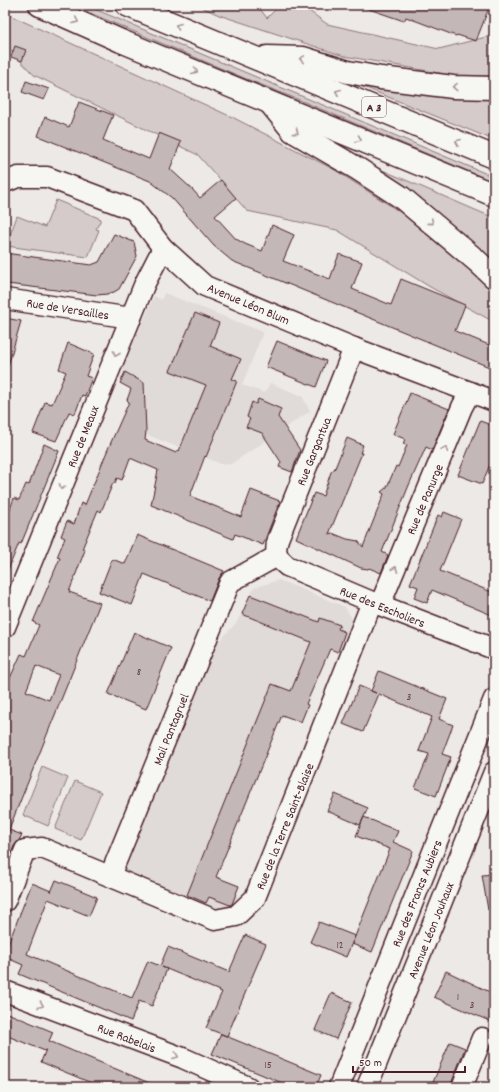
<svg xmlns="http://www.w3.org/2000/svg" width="499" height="1092" viewBox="0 0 499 1092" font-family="Dekko,sans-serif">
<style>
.built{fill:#e0dad8}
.green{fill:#d4cbca;stroke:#8f757a}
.building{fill:#c4b7b7;stroke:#4a1f2b;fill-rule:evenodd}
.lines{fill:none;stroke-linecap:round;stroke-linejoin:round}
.minor-casing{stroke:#4a1f2b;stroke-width:23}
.highway-casing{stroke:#4a1f2b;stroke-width:25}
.minor{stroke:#f6f6f2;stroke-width:20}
.highway{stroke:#f6f6f2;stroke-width:22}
.oneway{stroke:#a99598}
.labels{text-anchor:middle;stroke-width:3;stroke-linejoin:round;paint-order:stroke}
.number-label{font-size:11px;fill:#68454e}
.shield{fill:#f6f6f2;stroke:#7e6067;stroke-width:1}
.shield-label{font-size:12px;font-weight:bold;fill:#4a1f2b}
.street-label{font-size:13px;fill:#4a1f2b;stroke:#f6f6f2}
</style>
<rect width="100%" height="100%" fill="#ece9e6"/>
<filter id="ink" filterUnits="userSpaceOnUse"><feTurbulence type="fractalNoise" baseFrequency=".025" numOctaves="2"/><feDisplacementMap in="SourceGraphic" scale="8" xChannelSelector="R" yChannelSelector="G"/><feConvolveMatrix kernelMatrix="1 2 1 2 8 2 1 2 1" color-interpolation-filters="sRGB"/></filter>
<g filter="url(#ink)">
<!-- built -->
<g class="built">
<path d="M164,293L263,332L242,385L265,393L270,383L302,396L310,411L231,464H221L181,447H178L145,434L146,414L144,383L122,370L154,296L162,300Z"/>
<path d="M279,580L345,607L355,624L343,654L330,649L306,704L308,705L301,722L282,715L216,877L239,886L235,896L243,900L222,915L116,873L208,653L237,622L254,588Z"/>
</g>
<!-- green -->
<g class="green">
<path d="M71,5H85L494,177V182L302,101L244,78Z"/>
<path d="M197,5H257L267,18L280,5H301L327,24L439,49L494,35V76H456L344,56L219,15Z"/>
<path d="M5,13L234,118L335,170L417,223L487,283L494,290V322L430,287L337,230L247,211L198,155L34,75L8,48L5,47Z"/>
<path d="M344,79L441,97L494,99V140Z"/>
<path d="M380,169L494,218V267Z"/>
<path d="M56,200L101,219L96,229L99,230L88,257L6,246L17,216L45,227Z"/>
<path d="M42,767L68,778L48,826L23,815Z"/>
<path d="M75,781L101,792L81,840L55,829Z"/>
</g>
<!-- building -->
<g class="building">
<path d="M364,5H490L476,41L457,35L456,36L406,17L404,21L363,7Z"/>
<path d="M15,46L26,50L22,61L11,57Z"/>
<path d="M26,81L49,89L44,100L22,92Z"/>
<path d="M79,102L113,115L103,140L149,159L159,133L181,142L170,169L192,189L200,198L221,180L236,198L215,216L236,239L245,244L262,251L272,225L294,235L283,261L330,279L339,254L362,262L352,289L391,305L401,279L465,305L455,331L494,347V369L232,261L214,246L172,198L150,181L38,136L45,117L69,127Z"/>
<path d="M114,234L134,242L137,256L119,289L114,292L107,294L97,295L7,284V281H5V253L91,265L99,262Z"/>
<path d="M195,313L219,323L210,346L241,359L232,379L237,381L206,457L205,456L190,496L241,517L251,490L280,501L263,545L235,534L233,539L151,505L158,470L130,458L122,480L117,478L115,483H113L101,512L98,510L82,549L85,550L69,592L100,603L5,839V689L21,654L26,656L39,625L33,622L60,558L57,557L65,538L61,536L67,521L74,524L81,503L85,505L108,449L129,402L127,400L131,389L120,383L125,372L144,383L146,431L145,440L176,453L177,450L179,451L206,385L170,371ZM36,666L59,675L49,700L26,691Z"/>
<path d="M5,318L21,321L8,366L5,365Z"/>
<path d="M277,341L326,361L316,387L266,367Z"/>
<path d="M68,343L94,354L86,376L92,378L85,396L82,395L75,414L69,412L56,441L33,433L45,402L52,404L66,372L59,369Z"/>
<path d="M410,393L449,409L432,450L426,447L409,485L382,552L388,555L381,573L369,568L368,569L361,568L296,538L314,493L323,496L331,472L335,468L347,438L363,445L360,453H362L329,534L332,533L347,539L358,541L363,547L384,494L381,492L387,487L396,466L398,467L407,445L403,444L405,439L393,434Z"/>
<path d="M258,399L281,409L278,417L300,450L292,472L279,467L281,462L262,433L246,427L250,419L247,417L252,402L256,404Z"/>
<path d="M480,421L494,426V462H491L482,484L458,475Z"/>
<path d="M44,444L59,451L21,544L19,543L5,577V523L14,498L19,500L26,484L29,485Z"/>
<path d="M444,512L461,519L440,571L494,593V616L432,590L427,603L414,598L418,587L410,584L438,515L442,517Z"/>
<path d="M137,535L224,571L219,578L210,601L144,574L132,605L99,592L112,559L125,564Z"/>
<path d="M250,595L319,622L320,618L340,625L338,629L345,632L338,652L330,649L306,704L308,705L301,722L282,715L216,877L239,886L232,904L230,905L209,897L206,903L187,895L272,684L291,691L311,642L242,614Z"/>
<path d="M134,632L171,648L146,709L108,694Z"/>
<path d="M379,671L447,699L439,719L453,725L442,754L451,757L436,796L415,788L429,754L419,751L432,717L379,694L363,732L343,724L359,686L376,693L371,691Z"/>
<path d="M335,794L368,808L360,825L327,811Z"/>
<path d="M364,817L398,831L393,842L413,851L372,952L352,944L390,849L356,836Z"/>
<path d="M9,830L22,835L19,840L14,846L5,870V842Z"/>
<path d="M494,874V909L488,910L482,875Z"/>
<path d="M56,880L97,897L89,916L48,899L27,954L132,998L148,961L160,966L168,947L229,972L245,935L266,944L227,1036L206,1028L222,992L162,967L167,969L152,1006L139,1001L131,1021L19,974L23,965L5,957V952L32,883L51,891V892Z"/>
<path d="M319,922L355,936L346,957L310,942Z"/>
<path d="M446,971L494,994V1023L434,997Z"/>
<path d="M331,993L352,1002L336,1039L315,1030Z"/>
<path d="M5,1012L53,1032L49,1041L159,1087H101L41,1062L46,1049L45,1051L5,1035Z"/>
<path d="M221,1034L321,1075L316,1087H292L212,1054Z"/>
<path d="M450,1042L465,1048L450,1087H431Z"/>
</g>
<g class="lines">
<!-- minor casing -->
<g class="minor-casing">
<g id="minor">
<path d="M5,182L18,177H47L134,210L163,248L205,286L354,348L494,401"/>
<path d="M5,299L131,318"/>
<path d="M354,348L278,539C274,552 277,558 287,566L372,602L494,649"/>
<path d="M380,605L462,407L470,392"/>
<path d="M5,627L145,283L163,248"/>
<path d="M110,876L230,582L277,556"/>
<path d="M5,901L25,850L42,848L215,920L236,916L255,898L372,602"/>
<path d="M5,991L183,1058L248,1087"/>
<path d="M339,1087L494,699"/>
<path d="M367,1087L494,772"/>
<path d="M462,1087L482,1038"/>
</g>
</g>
<!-- highway casing -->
<g class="highway-casing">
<g id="highway">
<path d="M40,5L121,41L494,195"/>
<path d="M127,5L494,157"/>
<path d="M267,57L303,58L348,72L381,78L453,87L494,88"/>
<path d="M271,104L293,131L358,169L401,197L477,261L494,277"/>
</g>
</g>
<!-- minor -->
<use href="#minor" class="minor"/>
<!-- highway -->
<use href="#highway" class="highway"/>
</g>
<!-- one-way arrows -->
<defs><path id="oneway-chevron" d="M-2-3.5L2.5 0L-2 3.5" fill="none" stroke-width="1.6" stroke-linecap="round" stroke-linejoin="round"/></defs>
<g class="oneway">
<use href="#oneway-chevron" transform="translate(76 21) rotate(24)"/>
<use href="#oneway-chevron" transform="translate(178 26) rotate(-158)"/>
<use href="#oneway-chevron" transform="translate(302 59) rotate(-171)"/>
<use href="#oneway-chevron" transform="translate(195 71) rotate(22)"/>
<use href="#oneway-chevron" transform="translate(455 87) rotate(-177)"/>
<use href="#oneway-chevron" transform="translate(338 92) rotate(-157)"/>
<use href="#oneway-chevron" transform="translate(296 132) rotate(36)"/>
<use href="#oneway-chevron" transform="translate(359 139) rotate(22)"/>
<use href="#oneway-chevron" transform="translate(458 142) rotate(-157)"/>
<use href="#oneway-chevron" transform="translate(431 222) rotate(40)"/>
<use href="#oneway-chevron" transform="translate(116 354) rotate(112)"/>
<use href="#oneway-chevron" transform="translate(445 449) rotate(-67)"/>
<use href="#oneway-chevron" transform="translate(62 487) rotate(112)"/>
<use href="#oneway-chevron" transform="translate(395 569) rotate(-67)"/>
<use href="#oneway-chevron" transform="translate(41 1005) rotate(21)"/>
<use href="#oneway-chevron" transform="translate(176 1056) rotate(21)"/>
</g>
</g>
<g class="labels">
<!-- number labels -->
<g class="number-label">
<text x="139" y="675">8</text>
<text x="409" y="700">3</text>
<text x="340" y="948">12</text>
<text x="458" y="1000">1</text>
<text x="472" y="1008">3</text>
<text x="268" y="1068">15</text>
</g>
<!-- shield labels -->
<rect class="shield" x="362" y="97" width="24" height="20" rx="3"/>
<g class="shield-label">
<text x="374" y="111">A 3</text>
</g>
<!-- street labels -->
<g class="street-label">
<text transform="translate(249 303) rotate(23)" y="5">Avenue Léon Blum</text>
<text transform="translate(68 308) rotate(9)" y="5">Rue de Versailles</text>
<text transform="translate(82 436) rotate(-68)" y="5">Rue de Meaux</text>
<text transform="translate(313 451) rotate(-68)" y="5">Rue Gargantua</text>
<text transform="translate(424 499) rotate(-67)" y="5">Rue de Panurge</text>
<text transform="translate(383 606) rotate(22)" y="5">Rue des Escholiers</text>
<text transform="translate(170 729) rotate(-68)" y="5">Mail Pantagruel</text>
<text transform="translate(284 826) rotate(-68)" y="5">Rue de la Terre Saint-Blaise</text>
<text transform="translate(416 893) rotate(-68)" y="5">Rue des Francs Aubiers</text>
<text transform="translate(430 930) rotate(-68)" y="5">Avenue Léon Jouhaux</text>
<text transform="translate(127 1037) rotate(21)" y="5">Rue Rabelais</text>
</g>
</g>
<!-- margin -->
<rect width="499" height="1092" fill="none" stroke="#f6f6f2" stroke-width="20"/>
<rect x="10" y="10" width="479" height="1072" fill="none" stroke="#4a1f2b" stroke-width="1.5" filter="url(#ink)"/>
<!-- scale -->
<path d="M353 1066v6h112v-6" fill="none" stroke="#4a1f2b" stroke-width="2"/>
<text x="359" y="1066" font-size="12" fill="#4a1f2b" stroke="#f6f6f2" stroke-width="3" paint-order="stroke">50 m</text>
</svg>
